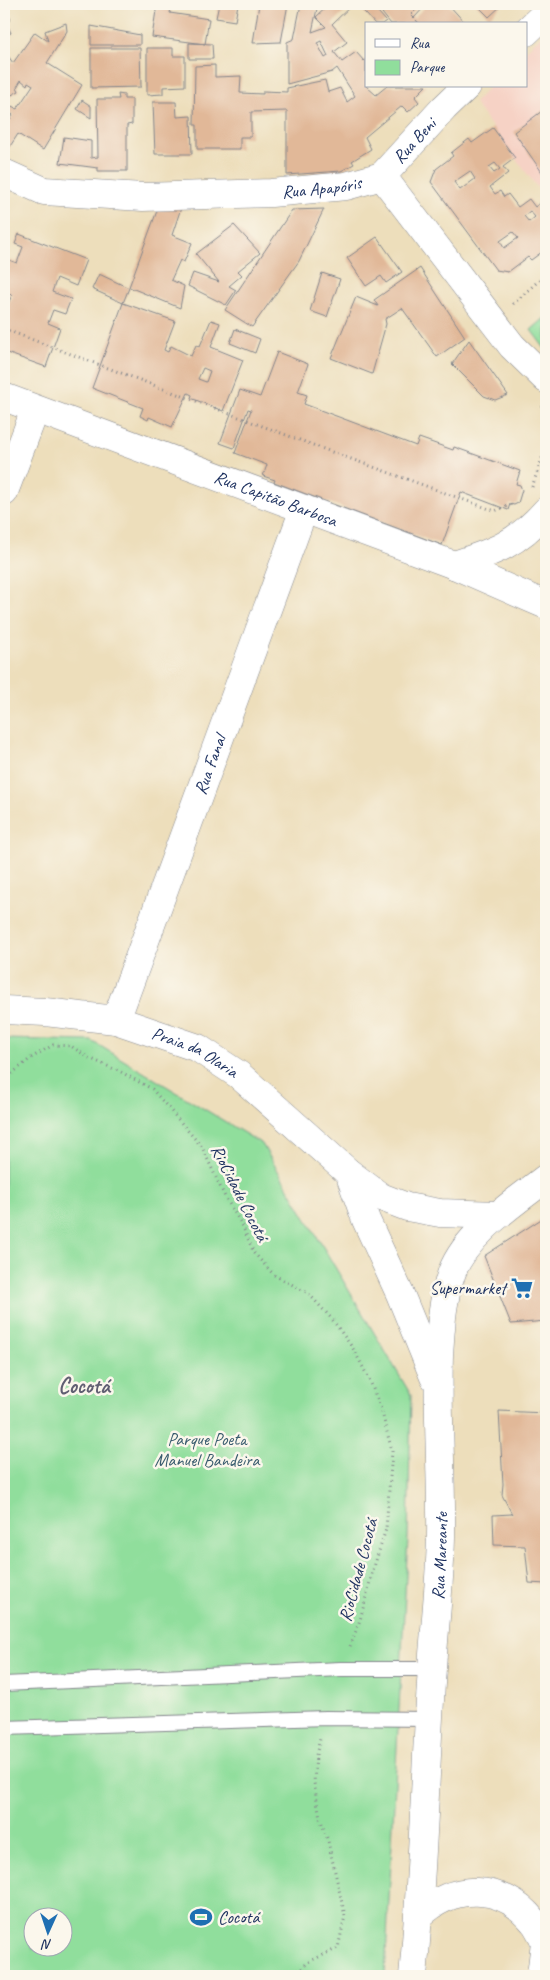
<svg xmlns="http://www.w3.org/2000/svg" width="550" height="1980" viewBox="0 0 550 1980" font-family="Caveat,sans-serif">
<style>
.built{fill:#f6d2c5}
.green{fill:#90de9c;stroke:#56867d;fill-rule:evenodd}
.building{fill:#e1b898;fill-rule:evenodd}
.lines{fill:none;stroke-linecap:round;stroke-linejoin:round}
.lane-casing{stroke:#84868c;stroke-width:16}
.street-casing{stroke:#84868c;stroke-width:29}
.secondary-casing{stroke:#84868c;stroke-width:29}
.path{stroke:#84868c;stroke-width:3;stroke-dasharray:1 4;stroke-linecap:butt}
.lane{stroke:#fff;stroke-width:14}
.street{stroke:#fff;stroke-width:28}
.secondary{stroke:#fff;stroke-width:28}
.labels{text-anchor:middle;stroke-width:5;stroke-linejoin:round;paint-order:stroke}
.street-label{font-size:18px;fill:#1b2f5e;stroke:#fbf7ec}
.poi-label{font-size:18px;fill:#1b2f5e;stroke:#fbf7ec;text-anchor:end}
.park-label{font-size:18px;fill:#385b6e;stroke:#fbf7ec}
.district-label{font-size:22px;font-weight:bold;fill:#605f72;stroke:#fbf7ec}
</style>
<rect width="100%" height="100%" fill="#fbf7ec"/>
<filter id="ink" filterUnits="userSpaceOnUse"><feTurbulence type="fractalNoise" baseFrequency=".02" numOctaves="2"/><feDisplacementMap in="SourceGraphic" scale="10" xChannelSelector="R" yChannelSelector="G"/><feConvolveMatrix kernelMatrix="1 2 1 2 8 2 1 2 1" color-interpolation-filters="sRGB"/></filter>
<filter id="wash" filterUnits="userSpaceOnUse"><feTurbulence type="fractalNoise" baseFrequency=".0096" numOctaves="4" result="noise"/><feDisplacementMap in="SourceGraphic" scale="20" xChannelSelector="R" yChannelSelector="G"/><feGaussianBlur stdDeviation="1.12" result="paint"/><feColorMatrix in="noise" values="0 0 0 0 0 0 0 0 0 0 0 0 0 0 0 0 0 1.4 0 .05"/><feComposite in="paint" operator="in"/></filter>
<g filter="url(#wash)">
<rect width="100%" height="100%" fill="#eddebb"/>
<!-- built -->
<path class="built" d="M546,32V199L474,103L490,86H526V50Z"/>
<!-- green -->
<g class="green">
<path d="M546,317V350L531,330Z"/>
<path d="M4,1039L92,1041L262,1144L411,1395L408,1537L385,1976H4ZM32,1918H62V1948H32Z"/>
</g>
<g id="blocks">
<!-- building -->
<g class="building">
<path d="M4,4L11,20L6,22L11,33L4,36Z"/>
<path d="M157,4H172L170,13L209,19L205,44L152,37Z"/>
<path d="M219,4H238L235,21L216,18Z"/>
<path d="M259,4H288L281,42L253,43Z"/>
<path d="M301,4H318L312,32L326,27L316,17L330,4H353L332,24L347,42L334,52L342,62L356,52L364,61L366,59V86L376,95L387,86H426L415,97L419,102L408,112L402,106L365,137L371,149L352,161L354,164L341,171L287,175V111L251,112V137H240V149H197V125H194L195,66L215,65V77L241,76L240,93L263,94V91L287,92V88L325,80L328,92L340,88L347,102L355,96L337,68L332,72L287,84V42L294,39ZM321,41L328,56L325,58L317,43Z"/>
<path d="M357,4H371L386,21L382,24H375Z"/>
<path d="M394,4H411L416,10L411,15L414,18L426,5L424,4H448L466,24H420L416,20L419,24H391L382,13Z"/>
<path d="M476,4H503L489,17Z"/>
<path d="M66,23L67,31L47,63L82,85L43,150L18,134L7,151L4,150V129L13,115L8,111L12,106L17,109L33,85L28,82L27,85L21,80L17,87L19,91L4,99V50L13,63L35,32L48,41L45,31Z"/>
<path d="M91,26L140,35V45H91Z"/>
<path d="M189,43L212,44L213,59H189Z"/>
<path d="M91,48H140L141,87L91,88Z"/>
<path d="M147,48H173V56H185V86L163,87V94L147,95Z"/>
<path d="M118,94L124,95V99H132V124L127,125V171H98V168L60,163L64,137L91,141V158L98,157L97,99H119Z"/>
<path d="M82,100L91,106V118L77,109Z"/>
<path d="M153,102H176L177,117L191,116L192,154H155Z"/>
<path d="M546,108V178L514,132Z"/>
<path d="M493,128L515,158L503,167L508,173L490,187L495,194L500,191L504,197L508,194L518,207L529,199L535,207L546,198V249L531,260L528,257L508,272L496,270L431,182L436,169L453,156L451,153L469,139L472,143ZM495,163L500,169L494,173L489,167ZM470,171L475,179L460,190L454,182ZM530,211L535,217L529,222L524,216ZM513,232L518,238L504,248L500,241Z"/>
<path d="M158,208H181L172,235L192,243L184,262L180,260L171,280L184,286L180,308L129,287Z"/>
<path d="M324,209L299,261L252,327L225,310L292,210Z"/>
<path d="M234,225L260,253L238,271L242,275L229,286L236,290L226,305L188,286L193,273L219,282L196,254Z"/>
<path d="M19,234L86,260L76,286L57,278L52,292L71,299L65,314L53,310L48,323L60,328L46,367L4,352V307L6,308L12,295L4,292V263L7,265L9,260L17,263L23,247L15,244Z"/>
<path d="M377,237L402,272L386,283L381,276L366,286L347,258Z"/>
<path d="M420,268L465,337L437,357L402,308L385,319L386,324L372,374L331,358L356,297L378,306L374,300Z"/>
<path d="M322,273L340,279L327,317L310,311Z"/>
<path d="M99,274L129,288L123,303L92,289Z"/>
<path d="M123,303L175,321L164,350L168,352L171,346L191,356L196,345L200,346L211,320L220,323L211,347L243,360L223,411L191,398L192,395L188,393L172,427L149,417L148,420L140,416L143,408L92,388ZM203,368L210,371L206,382L198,379Z"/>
<path d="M235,329L260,339L255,353L230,343Z"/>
<path d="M469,340L508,395L495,400L484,396L452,364Z"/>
<path d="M277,352L308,364L298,392L307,395L304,404L416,446L419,438L453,450L454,447L520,471L516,484L520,485L522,490L518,503L514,505L510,504L508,510L461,492L442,545L274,482L275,480L263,476L267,465L235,453L251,410L248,409L234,448L220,443L240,390L260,397Z"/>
<path d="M546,1216V1321L511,1324L484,1256Z"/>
<path d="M499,1411L546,1413V1584L529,1583L525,1546L494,1545L493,1515L512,1514L502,1495L503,1484Z"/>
</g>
</g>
</g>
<g filter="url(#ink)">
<use href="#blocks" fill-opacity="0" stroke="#84868c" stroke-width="1"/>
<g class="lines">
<!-- lane casing -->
<g class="lane-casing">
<g id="lane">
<path d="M4,1684L341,1669H432"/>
<path d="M4,1728L326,1718L430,1719"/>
</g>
</g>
<!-- street casing -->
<g class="street-casing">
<g id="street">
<path d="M526,32L546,13"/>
<path id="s1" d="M4,173L44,191L143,197L271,193L346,186L382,176"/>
<path d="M382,176L512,346L546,379"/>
<path id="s2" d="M382,176L444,108L467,86"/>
<path d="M4,492L35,410"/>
<path id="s3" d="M116,1020L304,509"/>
</g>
</g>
<!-- secondary casing -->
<g class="secondary-casing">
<g id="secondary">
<path id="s4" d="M4,397L454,565L546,605"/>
<path d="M454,565C494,552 517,544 546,511"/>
<path id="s5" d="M4,1010L45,1012L116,1020L198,1048L239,1075L349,1173L381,1197L407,1207L440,1213L498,1215"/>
<path d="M349,1173L366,1220L400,1294L434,1377"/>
<path d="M419,1916C453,1883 502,1883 533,1921C538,1926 541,1934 545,1941"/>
<path id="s6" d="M413,1976C423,1874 425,1771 432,1668C435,1624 440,1581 441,1537C442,1477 437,1416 439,1355C441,1326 442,1300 452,1272C467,1233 514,1203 546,1178"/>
<path d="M541,1976L546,1933"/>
</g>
</g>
<!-- path -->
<g class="path">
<path d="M513,304L546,274"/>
<path d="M4,329L329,451L495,511L512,504"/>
<path d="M542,406L546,438"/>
<path d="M532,487L546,447"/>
<path d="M4,1080L31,1058L53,1045L71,1046L89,1058L121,1072L152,1089L202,1147L225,1197L242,1225L254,1253L274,1275L308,1293L332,1319L354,1350L370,1381L381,1409L392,1451L386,1529L373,1570L360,1620L349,1649"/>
<path d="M295,1976L308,1962L338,1948L345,1916L328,1841L320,1818L314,1783L316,1755L320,1739"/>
</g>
<!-- lane -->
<use href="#lane" class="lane"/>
<!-- street -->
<use href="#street" class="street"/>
<!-- secondary -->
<use href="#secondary" class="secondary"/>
</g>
</g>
<!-- icons -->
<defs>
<g id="supermarket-bare" transform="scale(1.725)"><path d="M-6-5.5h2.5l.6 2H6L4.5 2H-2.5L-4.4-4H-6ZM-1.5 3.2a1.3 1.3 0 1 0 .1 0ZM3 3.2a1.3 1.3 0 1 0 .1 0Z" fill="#1f6fb2" stroke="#fbf7ec" stroke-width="2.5" paint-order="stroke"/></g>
<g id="stadium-bare" transform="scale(1.725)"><path d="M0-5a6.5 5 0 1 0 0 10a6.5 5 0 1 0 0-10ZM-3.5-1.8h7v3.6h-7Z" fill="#1f6fb2" stroke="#fbf7ec" stroke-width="2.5" paint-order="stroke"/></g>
</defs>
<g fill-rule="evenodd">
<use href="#supermarket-bare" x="522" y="1288"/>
<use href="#stadium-bare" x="201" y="1917"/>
</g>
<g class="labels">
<!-- street labels -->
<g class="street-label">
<text dy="6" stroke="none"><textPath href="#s2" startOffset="48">Rua Beni</textPath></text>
<text dy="6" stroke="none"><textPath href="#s1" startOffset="322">Rua Apapóris</textPath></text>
<text dy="6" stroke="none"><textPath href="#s4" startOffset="290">Rua Capitão Barbosa</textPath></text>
<text dy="6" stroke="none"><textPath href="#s3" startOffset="272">Rua Fanal</textPath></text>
<text dy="6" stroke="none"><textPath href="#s5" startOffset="198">Praia da Olaria</textPath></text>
<text transform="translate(240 1193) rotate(63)" y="6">RioCidade Cocotá</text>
<text dy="6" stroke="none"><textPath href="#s6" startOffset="421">Rua Mareante</textPath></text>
<text transform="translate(358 1570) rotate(-75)" y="6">RioCidade Cocotá</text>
</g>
<!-- poi labels -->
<g class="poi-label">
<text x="506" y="1294">Supermarket</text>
<text x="218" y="1923" text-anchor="start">Cocotá</text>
</g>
<!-- park labels -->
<g class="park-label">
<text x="207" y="1445">Parque Poeta<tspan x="207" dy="21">Manuel Bandeira</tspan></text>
</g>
<!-- district labels -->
<g class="district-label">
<text x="84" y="1393">Cocotá</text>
</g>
</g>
<!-- margin -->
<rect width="550" height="1980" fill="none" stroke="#fbf7ec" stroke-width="20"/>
<!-- legend -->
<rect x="365" y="22" width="162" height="65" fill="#fbf7ec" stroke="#a1a7b3"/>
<rect x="375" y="39" width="25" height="8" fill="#ffffff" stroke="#a1a7b3"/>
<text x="410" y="48" font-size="15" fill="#1b2f5e">Rua</text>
<rect x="375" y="60" width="25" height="15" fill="#90de9c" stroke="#a1a7b3"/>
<text x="410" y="72" font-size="15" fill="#1b2f5e">Parque</text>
<!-- north arrow -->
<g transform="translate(48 1932) rotate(183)"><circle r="24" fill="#fbf7ec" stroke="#a1a7b3"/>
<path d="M0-4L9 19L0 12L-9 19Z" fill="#1f6fb2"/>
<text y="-8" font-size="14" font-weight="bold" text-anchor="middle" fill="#1b2f5e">N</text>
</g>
</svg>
